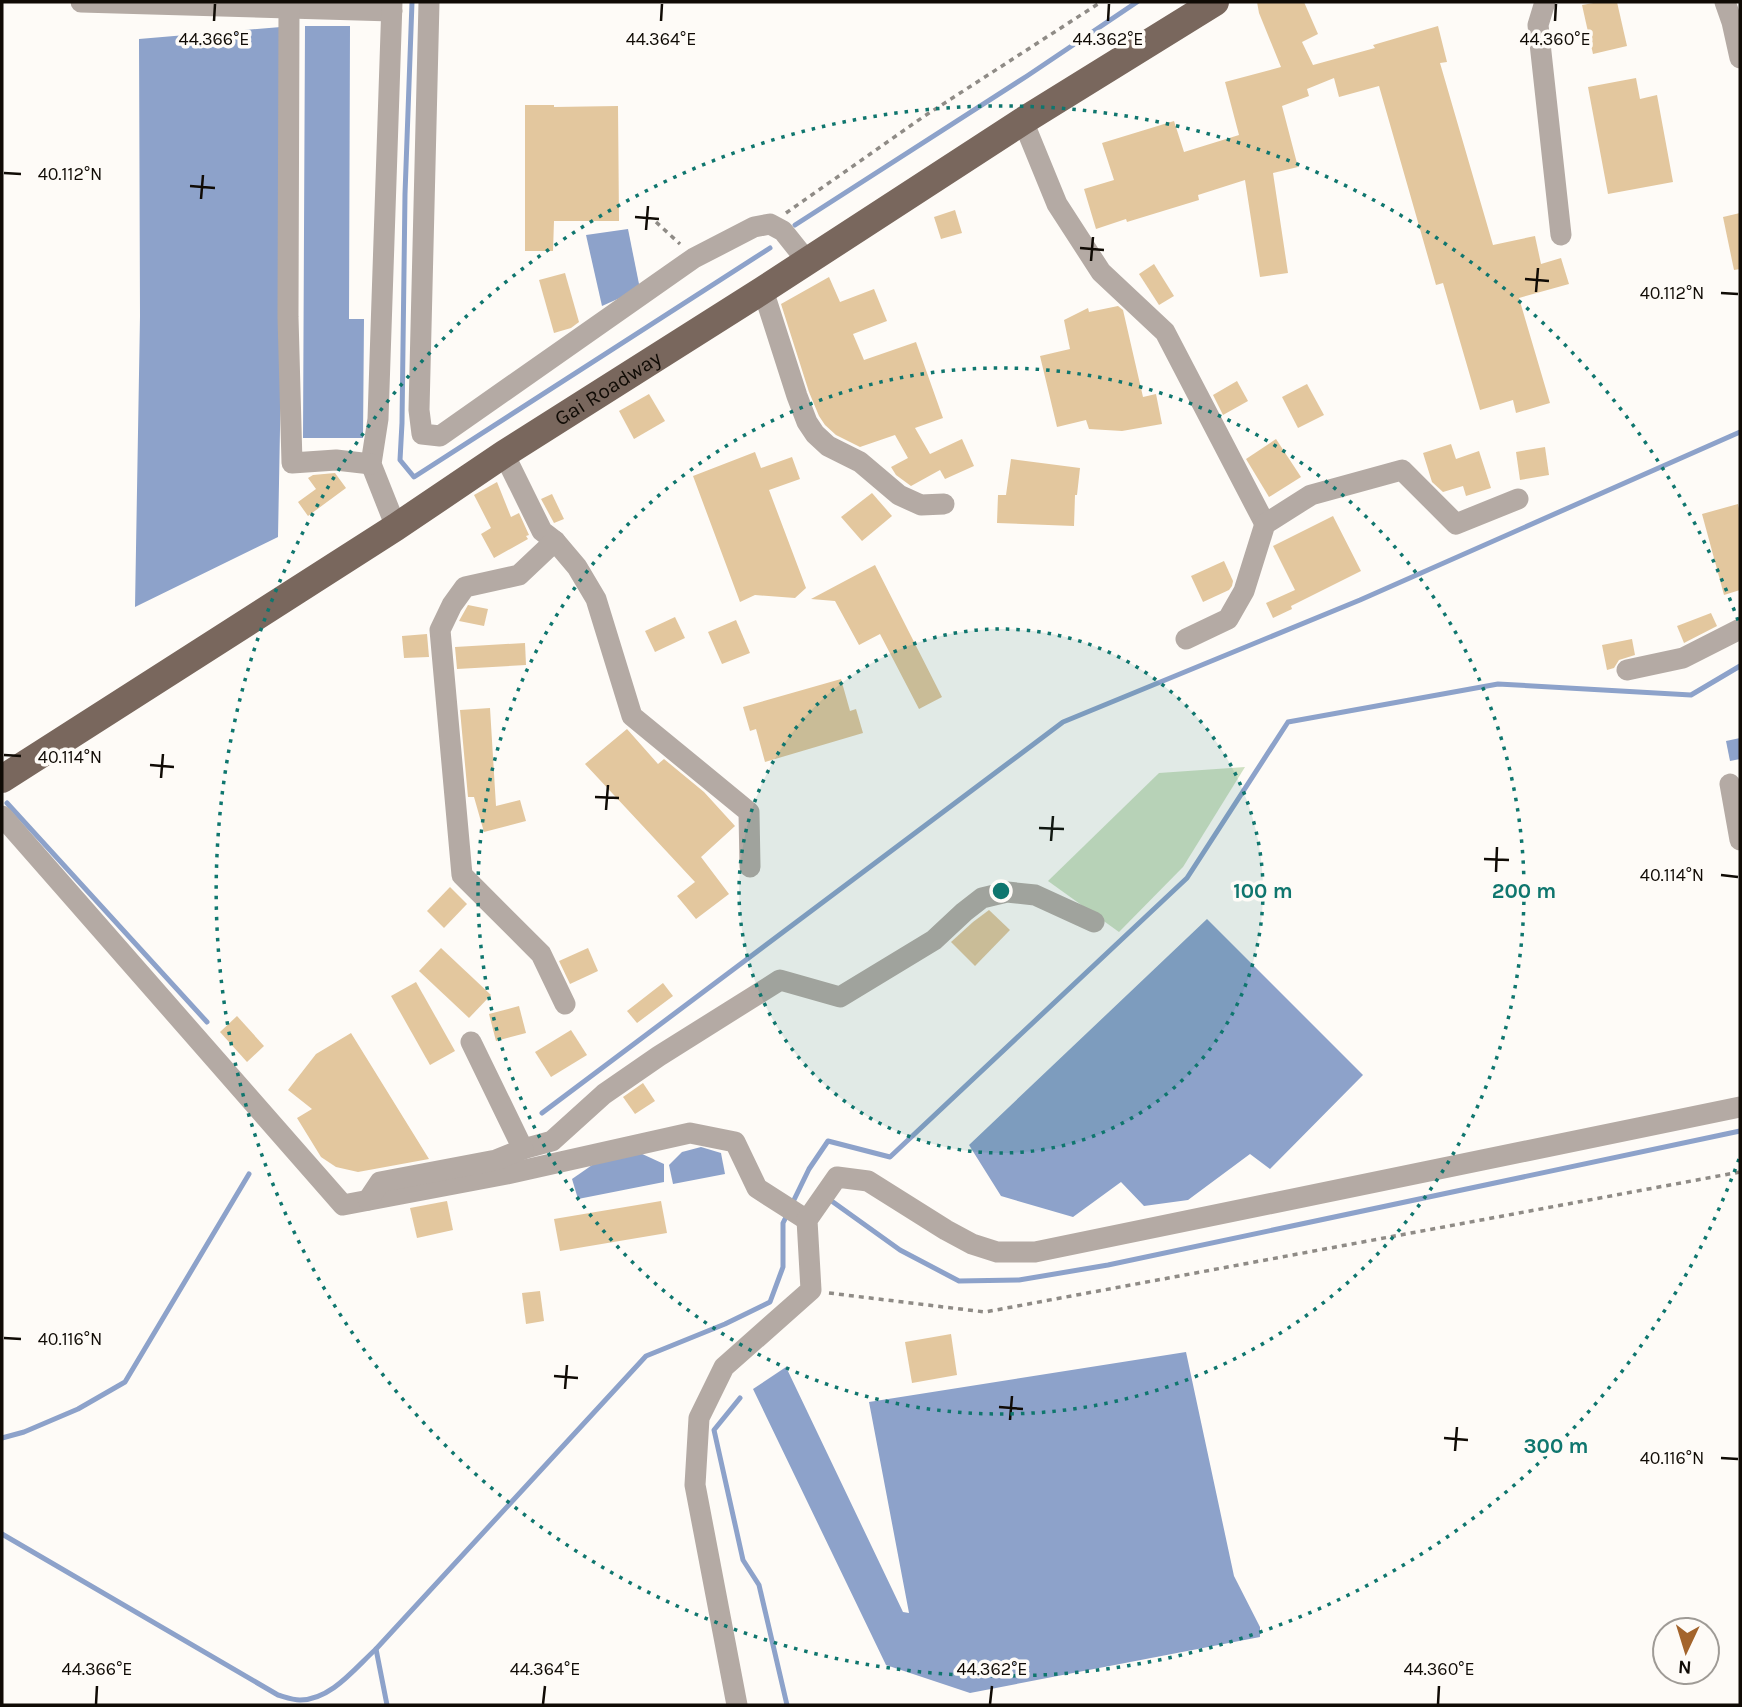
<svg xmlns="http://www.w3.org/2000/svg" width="1742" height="1707" viewBox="0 0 1742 1707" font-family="Karla,sans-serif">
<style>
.green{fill:#cfe0c2}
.water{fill:#8da2ca}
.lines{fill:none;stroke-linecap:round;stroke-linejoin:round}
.stream{stroke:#8da2ca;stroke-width:5}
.building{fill:#e3c79e}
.path{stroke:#8f8b86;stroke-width:3.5;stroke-dasharray:5 5;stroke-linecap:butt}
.minor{stroke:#b4aaa4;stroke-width:21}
.major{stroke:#79675d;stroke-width:28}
.ticks{fill:none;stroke:#100b05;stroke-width:2.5}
.ring{fill:none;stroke:#0f766e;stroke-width:3.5;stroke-dasharray:3.5 7}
.labels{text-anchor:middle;stroke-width:7;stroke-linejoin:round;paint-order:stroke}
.street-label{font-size:21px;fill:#100b05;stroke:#fefbf7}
.ticks-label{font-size:18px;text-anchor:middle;fill:#100b05;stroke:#fefbf7;stroke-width:7;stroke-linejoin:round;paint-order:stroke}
.centre{fill:#0f766e;stroke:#fefbf7;stroke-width:3.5}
.ring-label{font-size:21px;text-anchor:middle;font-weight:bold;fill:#0f766e;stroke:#fefbf7;stroke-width:7;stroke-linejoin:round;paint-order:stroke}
</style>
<rect width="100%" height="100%" fill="#fefbf7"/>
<!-- green -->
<path class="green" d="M1245,767L1183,867L1119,932L1048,881L1159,773Z"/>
<!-- water -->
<g class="water">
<path d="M305,26H350L349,319H364L363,438H303Z"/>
<path d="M281,27L282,322L278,537L135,607L140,316L139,39Z"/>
<path d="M628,229L640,289L602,306L586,235Z"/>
<path d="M1740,738V759L1730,761L1726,741Z"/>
<path d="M1207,919L1363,1075L1270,1169L1250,1154L1188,1200L1144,1206L1121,1182L1073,1217L1001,1196L969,1145Z"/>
<path d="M701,1147L721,1153L725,1174L673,1184L669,1165L682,1152Z"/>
<path d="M640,1153L664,1164V1182L578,1199L572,1179L598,1161Z"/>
<path d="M1186,1352L1234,1576L1260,1627V1637L970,1693L886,1665L753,1389L786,1367L903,1612L909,1613L869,1402Z"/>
</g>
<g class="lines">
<!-- stream -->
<g class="stream">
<path d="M412,2L405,194L402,423L400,460L414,477L770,248"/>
<path d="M795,225L1027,76L1137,2"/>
<path d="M7,803L207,1022"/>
<path d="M542,1113L1063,722L1360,600L1740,432"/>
<path d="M833,1202L900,1250L959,1281L1019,1280L1108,1265L1740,1131"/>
<path d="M791,1206L809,1169L828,1141L890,1157L1187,878L1288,722L1498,684L1691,695L1740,666"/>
<path d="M740,1398L714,1430L743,1560L759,1585L787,1705"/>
<path d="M2,1438L24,1432L78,1409L125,1382L249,1174"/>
<path d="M2,1534L278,1695C285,1697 293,1700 300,1700C331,1700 355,1668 376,1649L646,1356L725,1324L770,1302L783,1267V1223L787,1215"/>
<path d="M376,1649L387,1705"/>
</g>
</g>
<!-- building -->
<g class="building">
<path d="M1257,2H1304L1318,34L1302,42L1313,65L1375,48L1373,45L1438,26L1447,62L1440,63L1493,245L1535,236L1541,264L1561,258L1569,284L1519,298L1550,403L1516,413L1513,400L1480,410L1443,283L1436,285L1379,86L1339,97L1334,78L1307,89L1309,96L1282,106L1298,167L1273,173L1288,273L1260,277L1245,180L1198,195L1199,200L1127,222L1126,219L1096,229L1084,189L1114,180L1102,143L1174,121L1184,152L1239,135L1225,82L1281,67L1259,13Z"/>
<path d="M1599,2H1617L1627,46L1593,54L1582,5Z"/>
<path d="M1636,78L1640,99L1657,95L1673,182L1608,194L1588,87Z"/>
<path d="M525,105H554V107L618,106L619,221H554L553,251H525Z"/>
<path d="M955,210L962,233L941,239L934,217Z"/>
<path d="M1740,213V269L1734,270L1723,217Z"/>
<path d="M1154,264L1174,296L1159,305L1139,274Z"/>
<path d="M565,273L579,322L571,328L554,333L539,280Z"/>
<path d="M829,277L840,302L874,289L887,321L853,334L864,360L916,342L943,418L915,428L930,454L962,439L974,466L945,479L940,470L911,486L896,475L891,467L908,458L895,435L860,447L836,435L825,425L819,416L809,392L781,304Z"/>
<path d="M1118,306L1123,310L1143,397L1156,394L1162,424L1122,431L1089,429L1086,420L1057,427L1040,356L1070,349L1064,320L1088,308L1089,312Z"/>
<path d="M1237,381L1248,401L1223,415L1213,395Z"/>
<path d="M1307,384L1324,415L1298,428L1282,397Z"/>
<path d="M649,394L665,421L634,439L619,411Z"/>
<path d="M1276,439L1301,477L1269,497L1246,459Z"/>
<path d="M1451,444L1456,459L1479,451L1491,488L1466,496L1463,486L1443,492L1432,482L1423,453Z"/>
<path d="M1545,447L1549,475L1520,480L1516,452Z"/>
<path d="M755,452L761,468L792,457L800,479L769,490L806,588L795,598L755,595L740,602L693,476Z"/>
<path d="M1011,459L1080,468L1077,495H1075L1074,526L997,523L998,495H1006Z"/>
<path d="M335,473L346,488L308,516L298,502L316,489L308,478L313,475Z"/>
<path d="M497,482L511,517L519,513L529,535L526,536L528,539L494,558L481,534L491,528L474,495Z"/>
<path d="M872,493L892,516L862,541L841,517Z"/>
<path d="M552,494L564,519L554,523L541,499Z"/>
<path d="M1738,504L1740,513V590L1724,595L1702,514Z"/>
<path d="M1333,516L1361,571L1291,606L1292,609L1273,618L1266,603L1295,590L1273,546Z"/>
<path d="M1224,561L1233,581L1232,586L1229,590L1203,602L1191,576Z"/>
<path d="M875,565L942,697L919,709L880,634L859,645L835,601L811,599Z"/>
<path d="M468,605L488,609L484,626L459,621Z"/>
<path d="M1711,613L1717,626L1684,643L1677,626Z"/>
<path d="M675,617L685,638L655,652L645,631Z"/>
<path d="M736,620L750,653L722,664L708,632Z"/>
<path d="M427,634L429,657L404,658L402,636Z"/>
<path d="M1632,639L1635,655L1619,660L1614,668L1607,670L1602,645Z"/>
<path d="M525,643L526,665L457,669L455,647Z"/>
<path d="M841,679L850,711L856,709L863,733L765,762L756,729L750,731L743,707Z"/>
<path d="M490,708L496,806L520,800L526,821L484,832L474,797H468L460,710Z"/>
<path d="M627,729L658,764L664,759L704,792L735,826L701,857L729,894L696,919L677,896L695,882L585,764Z"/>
<path d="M450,887L467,904L444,928L427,911Z"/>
<path d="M989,910L1010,930L975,966L951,942L973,922Z"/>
<path d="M441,948L491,995L469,1018L419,971Z"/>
<path d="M588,948L598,971L570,984L559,961Z"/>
<path d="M416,982L455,1051L430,1065L391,996Z"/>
<path d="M663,983L673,996L637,1023L627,1011Z"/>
<path d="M519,1006L526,1033L496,1041L489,1014Z"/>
<path d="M237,1016L264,1046L247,1062L220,1032Z"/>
<path d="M571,1030L587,1055L551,1077L535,1052Z"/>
<path d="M351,1033L429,1159L358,1172L336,1167L321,1157L297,1118L312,1109L288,1090L316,1054Z"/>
<path d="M643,1083L655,1101L635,1114L623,1097Z"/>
<path d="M447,1201L453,1230L417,1238L410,1208Z"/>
<path d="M661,1201L667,1233L560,1251L554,1219Z"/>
<path d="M540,1291L544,1321L526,1324L522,1293Z"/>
<path d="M951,1334L957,1375L912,1383L905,1342Z"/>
</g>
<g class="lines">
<!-- path -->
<g class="path">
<path d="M786,213L923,117L1101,2"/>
<path d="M656,222L680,244"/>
<path d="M829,1293L985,1312L1740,1172"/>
</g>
<!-- minor -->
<g class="minor">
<path d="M81,2L392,11"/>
<path d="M392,2L378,419L371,464L396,527"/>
<path d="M429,2L419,410L422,434L440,436L694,258L754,227L770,224L783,231L807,261"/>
<path d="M1545,2L1538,25L1561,235"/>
<path d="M1725,2L1732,22L1740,58"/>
<path d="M289,8L288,317L292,463L336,460L371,464"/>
<path d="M1023,121L1057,204L1101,272L1165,332L1265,524"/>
<path d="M763,290L797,396L807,422L815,434L828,446L860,462L899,495L921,505L944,504"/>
<path d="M504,454L542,531L555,541L577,567L596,599L632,716L749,812L750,867"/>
<path d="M555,541L519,575L465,587L452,605L440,630L462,875L541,954L565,1004"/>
<path d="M1186,639L1228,619L1244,591L1265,524L1311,495L1402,470L1456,524L1518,499"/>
<path d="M1627,670L1683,658L1740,629"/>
<path d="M1730,784L1740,840"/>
<path d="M2,816L343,1205L507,1174L690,1133L735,1142L757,1188L807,1220"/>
<path d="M523,1149L552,1141L604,1094L659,1056L780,980L840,997L934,940L964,912L982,898L1007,892L1035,895L1094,922"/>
<path d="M368,1200L380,1182L496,1160L523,1149L471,1042"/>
<path d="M737,1705L695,1485L699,1418L724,1367L811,1290L807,1220L837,1177L868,1181L946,1230L972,1244L997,1252H1035L1740,1107"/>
</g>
<!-- major -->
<path class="major" id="s1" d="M2,779L396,527L504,454L763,290L1023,121L1215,2"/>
</g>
<!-- ticks -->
<path class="ticks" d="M214,21L215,4M661,21L662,4M1108,21L1109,4M1555,21L1556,4M4,173L21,174M190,186L215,188M201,199L203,175M635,217L659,219M646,230L648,206M1080,248L1104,250M1091,261L1093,237M1525,279L1549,281M1536,292L1538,268M1721,293L1738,294M4,755L21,756M150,765L174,767M161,778L163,754M595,797L619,798M606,810L608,785M1039,828L1064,829M1051,841L1053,816M1484,859L1509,860M1496,872L1497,847M1721,875L1738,877M4,1338L21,1339M554,1376L578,1378M565,1389L567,1365M999,1407L1023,1409M1010,1420L1012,1396M1444,1438L1468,1440M1455,1451L1457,1427M1721,1458L1738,1459M96,1704L97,1686M543,1704L545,1686M990,1704L992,1686M1438,1704L1439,1686"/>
<!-- distance rings -->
<circle cx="1001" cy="891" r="262" fill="#0f766e" fill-opacity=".12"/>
<g class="ring">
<circle cx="1001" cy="891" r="262"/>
<circle cx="1001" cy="891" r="523"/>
<path d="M1739 1159A785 785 0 1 1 1739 623"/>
</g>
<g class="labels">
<!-- street labels -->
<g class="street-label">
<text dy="7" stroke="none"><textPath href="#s1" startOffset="721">Gai Roadway</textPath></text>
</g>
</g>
<g class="ticks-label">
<text x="214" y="45">44.366°E</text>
<text x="661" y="45">44.364°E</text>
<text x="1108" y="45">44.362°E</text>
<text x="1555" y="45">44.360°E</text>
<text x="70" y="180">40.112°N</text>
<text x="1672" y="299">40.112°N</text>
<text x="70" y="763">40.114°N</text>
<text x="1672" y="881">40.114°N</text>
<text x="70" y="1345">40.116°N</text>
<text x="1672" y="1464">40.116°N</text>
<text x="97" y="1675">44.366°E</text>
<text x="545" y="1675">44.364°E</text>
<text x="992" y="1675">44.362°E</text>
<text x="1439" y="1675">44.360°E</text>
</g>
<circle cx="1001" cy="891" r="10" class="centre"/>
<g class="ring-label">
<text x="1263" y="898">100 m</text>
<text x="1524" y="898">200 m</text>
<text x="1556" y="1453">300 m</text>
</g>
<!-- border -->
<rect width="1742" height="1707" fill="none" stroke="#100b05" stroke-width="7"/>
<!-- north arrow -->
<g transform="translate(1686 1651) rotate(184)"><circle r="33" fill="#fefbf7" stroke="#9f9b96" stroke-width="2"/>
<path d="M0-5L12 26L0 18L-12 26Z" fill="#a3642c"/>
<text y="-10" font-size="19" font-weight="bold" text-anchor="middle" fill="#100b05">N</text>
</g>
</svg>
